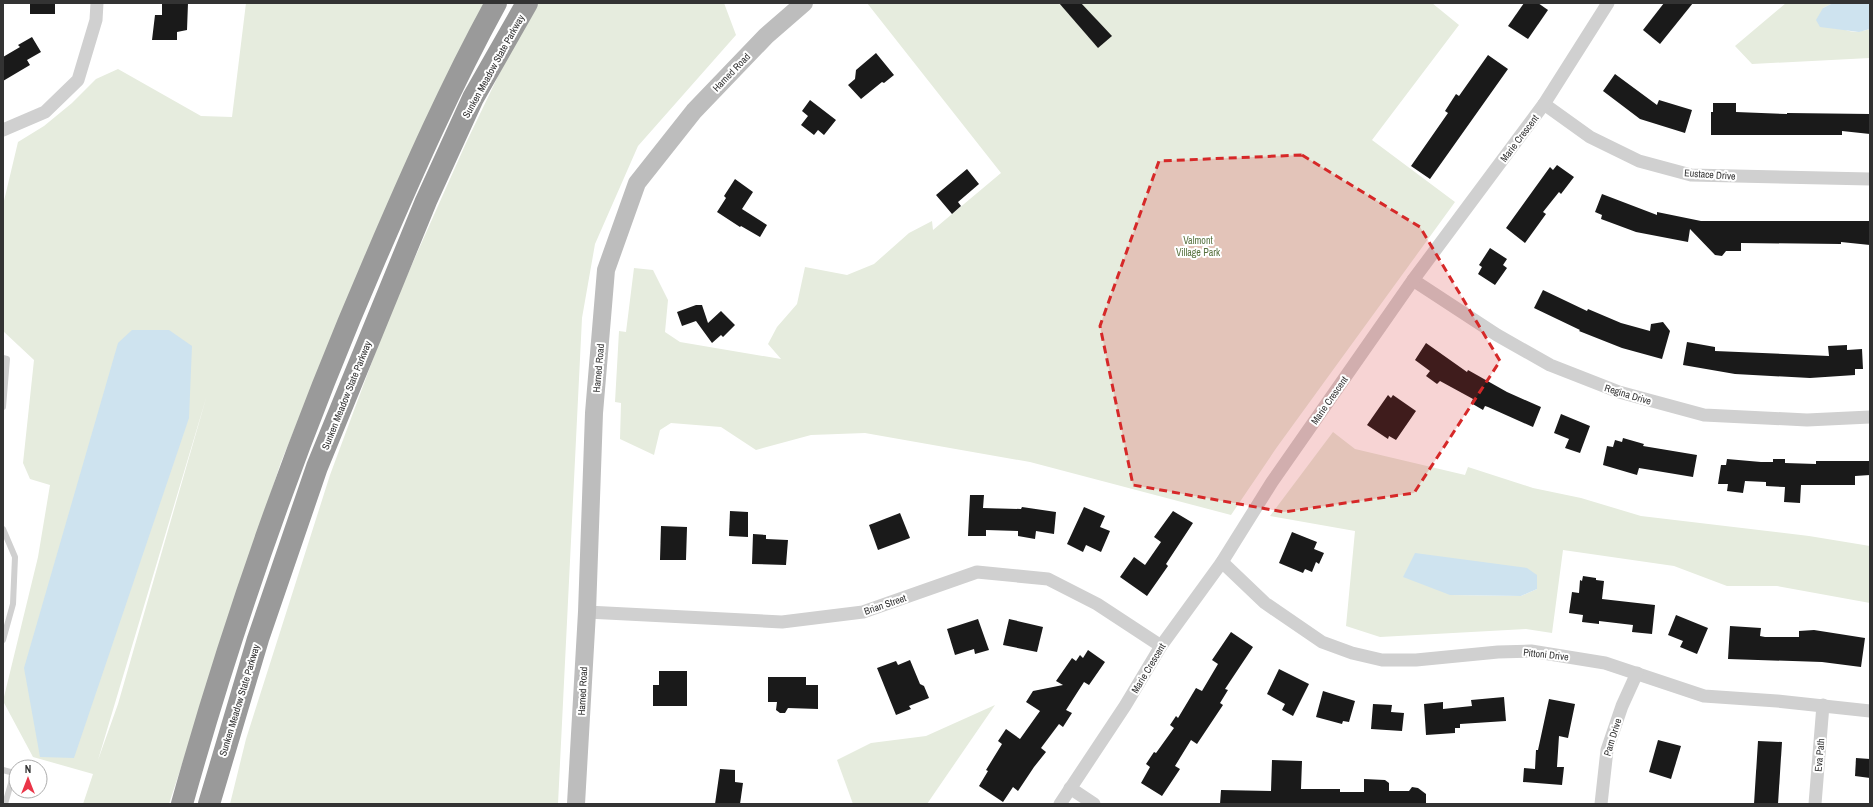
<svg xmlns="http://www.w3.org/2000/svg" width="1873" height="807" viewBox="0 0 1873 807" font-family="'Archivo Narrow',sans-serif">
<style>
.green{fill:#e6ecde;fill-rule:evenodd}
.water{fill:#cee3ef}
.building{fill:#1a1a1a}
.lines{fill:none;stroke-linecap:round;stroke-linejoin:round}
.lane{stroke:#d0d0d0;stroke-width:6}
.street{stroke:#d0d0d0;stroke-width:13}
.secondary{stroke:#bdbdbd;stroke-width:18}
.highway{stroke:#9a9a9a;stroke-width:22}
.marked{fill:#d62828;fill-opacity:0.2;stroke:#d62828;stroke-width:3;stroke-dasharray:8 5;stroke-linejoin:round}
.labels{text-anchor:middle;stroke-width:4;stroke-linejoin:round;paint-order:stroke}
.street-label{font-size:10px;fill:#333;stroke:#fff}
.park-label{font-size:10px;fill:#57713e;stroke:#fff}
</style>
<rect width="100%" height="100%" fill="#fff"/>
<!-- green -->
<g class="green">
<path d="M246,3H490L361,267L281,462L169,804H83L93,774L33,757L3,701L38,557L50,485L30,479L23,463L34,360L3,331V205L18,142L44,126L72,103L96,79L118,69L201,116L232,117ZM207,395L118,704L98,760Z"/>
<path d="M538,3H724L736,35L638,146L595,244L582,318L558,804H230L246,739L330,475L389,316L466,143L502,68Z"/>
<path d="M867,3H1432L1459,25L1372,140L1455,202L1277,447L1231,515L1030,462L865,433L811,435L756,450L721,427L671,423L660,430L654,455L620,439L621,403L615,402L619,331L626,332L634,268L653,270L668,300L665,332L680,342L781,359L768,344L777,327L797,304L805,267L847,275L874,264L909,233L932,221L933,230L1001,173Z"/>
<path d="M1786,3H1833L1823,8C1839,26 1844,37 1870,29V58L1752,64L1735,46Z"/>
<path d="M1333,432L1355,449L1465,475L1468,467L1533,488L1581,498L1641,516L1809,536L1870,546V603L1777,586H1727L1674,566L1563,550L1552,633L1526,629L1380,637L1346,626L1355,531L1270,516ZM1537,589L1521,596L1450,595Z"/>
<path d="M995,705L927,804H853L837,760L871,743L926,736Z"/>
</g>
<!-- water -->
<g class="water">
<path d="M1833,3H1870V29L1859,32L1820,27L1816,20L1823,8Z"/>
<path d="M132,330H169L192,346L189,418L74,758L40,757L24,668L118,343Z"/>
<path d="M1415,553L1527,568L1537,575V589L1521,596L1450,595L1403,577Z"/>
</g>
<!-- building -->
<g class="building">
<rect x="30" y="3" width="25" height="11"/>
<path d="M162,3H188L187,30L177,32V40H152L155,15H162Z"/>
<path d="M1059,3H1081L1112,36L1098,48Z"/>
<path d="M1524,3H1538L1548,10L1528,39L1508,26Z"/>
<path d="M1664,3H1693L1660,44L1643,30Z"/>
<path d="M32,37L41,52L27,60L30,65L3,81V57L20,47L18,45Z"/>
<path d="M876,53L894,75L884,83L882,82L861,99L848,85L855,79L856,70Z"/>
<path d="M1488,55L1508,69L1430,179L1411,166L1448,113L1445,111L1456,94L1459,96Z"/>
<path d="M1615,74L1657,105L1659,100L1692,110L1685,133L1640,119L1603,91Z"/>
<path d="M810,100L836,120L824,135L818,130L814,135L801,125L808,116L802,111Z"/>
<path d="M1713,103H1736V112L1787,114V113L1870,114V134L1842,131V135H1711V112H1713Z"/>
<path d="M1557,165L1574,177L1561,194L1559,192L1543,212L1546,214L1525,243L1506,228L1550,167L1553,170Z"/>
<path d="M967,169L979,184L958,202L961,206L952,214L936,195Z"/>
<path d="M735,179L753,192L742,209L767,225L760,237L741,226L740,227L717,212L726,198L724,196Z"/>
<path d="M1602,194L1657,215V212L1701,221H1870V245L1841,242V244L1741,243V251H1726L1722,256L1715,255L1690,229L1688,242L1636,232L1601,219L1602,215L1595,212Z"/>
<path d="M1490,248L1507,259L1503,265L1507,268L1495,285L1478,274L1482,267L1479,265Z"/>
<path d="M1543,290L1587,311L1588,309L1621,323L1650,331L1651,324L1663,322L1670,331L1662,359L1622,348L1579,331L1580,330L1534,308Z"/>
<path d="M696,305H702L708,323L721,311L735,325L723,337L721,335L712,343L696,321L682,326L677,312Z"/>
<path d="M1687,342L1715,347V351L1829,356L1828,346L1847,345V350L1862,349L1863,369H1855V375L1810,378L1735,374L1683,365Z"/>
<path d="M1426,343L1467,372L1468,370L1507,392L1541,407L1533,427L1488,407L1485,406L1483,410L1471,403L1473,399L1440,381L1437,384L1426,376L1430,371L1415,360Z"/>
<path d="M1388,395L1391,398L1393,395L1416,411L1396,440L1389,436L1388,439L1367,425Z"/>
<path d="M1561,414L1590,426L1580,453L1565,448L1569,439L1554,433Z"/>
<path d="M1623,438L1644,444L1643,446L1697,455L1693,477L1639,468L1637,475L1603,465L1607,446L1613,447L1615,440L1622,442Z"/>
<path d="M1727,459L1761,462H1773V459H1785V463L1816,464V461H1870V475L1855,476V485H1801L1800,503L1784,502L1785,487L1766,486V482L1745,481L1743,493L1727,491L1728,484H1718L1721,465H1726Z"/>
<path d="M970,495H984L983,508L1021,509L1022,507L1056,512L1054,534L1036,531L1035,539L1018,536V531L986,530V536H968Z"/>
<path d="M1084,507L1105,516L1100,527L1110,531L1101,552L1086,545L1083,552L1067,544Z"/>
<path d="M730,511L748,512V537L729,536Z"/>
<path d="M1173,511L1193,523L1166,564L1168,566L1147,596L1120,577L1134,557L1145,565L1161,542L1154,537Z"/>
<path d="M900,513L910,538L878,550L869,525Z"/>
<path d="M661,526L687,527L686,560H660Z"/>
<path d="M1292,532L1317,542L1314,549L1324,553L1319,564L1316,562L1312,572L1305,569L1303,573L1279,563Z"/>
<path d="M753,534L766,535V539L788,540L786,565L752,564Z"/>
<path d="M1583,576L1596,578V580L1604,581L1602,599L1655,605L1652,634L1632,632L1633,625L1599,621V624L1582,622L1583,615L1569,613L1572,592L1579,593L1580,580L1582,581Z"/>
<path d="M1676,615L1708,628L1697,654L1680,647L1683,641L1668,635Z"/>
<path d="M978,619L989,650L975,654L974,649L955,655L947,629Z"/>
<path d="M1009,619L1043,627L1037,652L1003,645Z"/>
<path d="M1730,626L1761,628L1760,636L1765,637H1799V631L1814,630L1865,638L1861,667L1822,662L1728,659Z"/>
<path d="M1231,632L1253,647L1225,689L1228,690L1220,703L1223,705L1197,744L1191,740L1175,766L1180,769L1162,796L1141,783L1150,767L1146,764L1154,752L1156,753L1174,728L1170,725L1176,716L1178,718L1196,688L1202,691L1218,664L1212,660Z"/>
<path d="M1088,650L1105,662L1089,685L1084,682L1066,710L1072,713L1063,727L1059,724L1041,748L1046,752L1034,767L1018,791L1013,787L1003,802L979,786L988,771L986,770L1002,744L998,741L1006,729L1020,739L1040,711L1026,702L1033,691L1063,685L1056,681L1072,658L1076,661L1080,655L1083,658Z"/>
<path d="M910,660L920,684L924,686L929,698L909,706L911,709L896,715L877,668L896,661L898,665Z"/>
<path d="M1279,669L1309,684L1293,716L1282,710L1285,704L1267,694Z"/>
<path d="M659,671H687V706H653V685H659Z"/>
<path d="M768,677H806V685H818V709L788,708L785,713H780L776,710L777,702H768Z"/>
<path d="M1323,691L1355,701L1349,722L1343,721L1342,724L1316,717Z"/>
<path d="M1504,697L1506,721L1460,724V728H1455V733L1426,735L1424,704L1443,702V709L1472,706L1471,700Z"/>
<path d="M1549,699L1575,704L1568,738L1559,736L1557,767H1564L1562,785L1523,782L1524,768L1535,769L1536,750H1538Z"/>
<path d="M1373,704L1392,705L1391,712L1404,713L1402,731L1371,729Z"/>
<path d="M1658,740L1681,746L1671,779L1649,772Z"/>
<path d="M1758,741L1782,742L1778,804H1754Z"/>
<path d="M1856,758L1870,759V778L1855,776Z"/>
<path d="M1272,760L1302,761L1301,789H1340V792H1364V779L1385,780L1389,783V791H1409L1412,787L1418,788L1426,794V804H1220L1221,790L1271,791Z"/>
<path d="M720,769L735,770V782L743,783L740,804H715Z"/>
</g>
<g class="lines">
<!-- lane -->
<g class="lane">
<path d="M3,358L7,359L3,407"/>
<path d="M3,529L15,557L13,604L3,640"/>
<path d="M3,770L14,773L5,804"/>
</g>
<!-- street -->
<g class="street">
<path d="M1544,104L1590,137L1639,161L1691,175L1870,179"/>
<path d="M3,130L45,112L78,80L96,20L97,3"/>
<path d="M1413,280L1497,335L1550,365L1619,392L1704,415L1807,420L1870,417"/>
<path d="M1222,562L1265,603L1322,642L1352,653L1382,660H1416L1498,652L1531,651L1605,663L1704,696L1777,701L1870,711"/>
<path d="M587,612L782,622L863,612L977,572L1048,579L1097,604L1161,646"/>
<path d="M1070,788L1094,804"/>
<path d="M1060,804L1125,706L1161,646L1222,562L1272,482L1413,280L1544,104L1608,3"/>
<path d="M1601,804L1607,750L1622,706L1637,673"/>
<path d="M1815,804L1823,705"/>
</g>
<!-- secondary -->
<path class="secondary" d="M576,804L587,612L594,413L606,270L637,183L694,111L766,36L804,3"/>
<!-- highway -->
<g class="highway">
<path d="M182,804C234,617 299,435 376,257C413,171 451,85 496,3"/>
<path d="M209,804L258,639L317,467L426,201L473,98L527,3"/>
</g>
</g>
<!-- marked area -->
<path class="marked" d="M1302,155L1420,227L1500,361L1414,493L1284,512L1133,485L1100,326L1159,161Z"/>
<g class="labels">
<!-- street labels -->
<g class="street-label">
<text transform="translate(493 66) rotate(-61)" y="4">Sunken Meadow State Parkway</text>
<text transform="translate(731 72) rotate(-46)" y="4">Harned Road</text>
<text transform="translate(1519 138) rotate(-53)" y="4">Marie Crescent</text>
<text transform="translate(1710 174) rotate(4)" y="4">Eustace Drive</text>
<text transform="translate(598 368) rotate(-85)" y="4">Harned Road</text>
<text transform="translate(1628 394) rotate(17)" y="4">Regina Drive</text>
<text transform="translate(346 395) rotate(-68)" y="4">Sunken Meadow State Parkway</text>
<text transform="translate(1329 400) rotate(-55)" y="4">Marie Crescent</text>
<text transform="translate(885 604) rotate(-19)" y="4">Brian Street</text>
<text transform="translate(1546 654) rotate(6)" y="4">Pittoni Drive</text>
<text transform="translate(1148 668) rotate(-59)" y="4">Marie Crescent</text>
<text transform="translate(582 691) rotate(-87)" y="4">Harned Road</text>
<text transform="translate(239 700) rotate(-73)" y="4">Sunken Meadow State Parkway</text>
<text transform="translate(1612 737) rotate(-73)" y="4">Pam Drive</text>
<text transform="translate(1819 755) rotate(-85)" y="4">Eva Path</text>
</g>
<!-- park labels -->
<g class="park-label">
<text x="1198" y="244">Valmont<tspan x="1198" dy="12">Village Park</tspan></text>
</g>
</g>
<!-- border -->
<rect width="1873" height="807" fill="none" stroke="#333333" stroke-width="8"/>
<!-- north arrow -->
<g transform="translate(28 779)"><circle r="19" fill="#ffffff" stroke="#adadad"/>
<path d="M0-3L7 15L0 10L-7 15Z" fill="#ea3548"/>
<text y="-6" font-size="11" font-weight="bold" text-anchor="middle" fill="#333333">N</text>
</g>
</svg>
